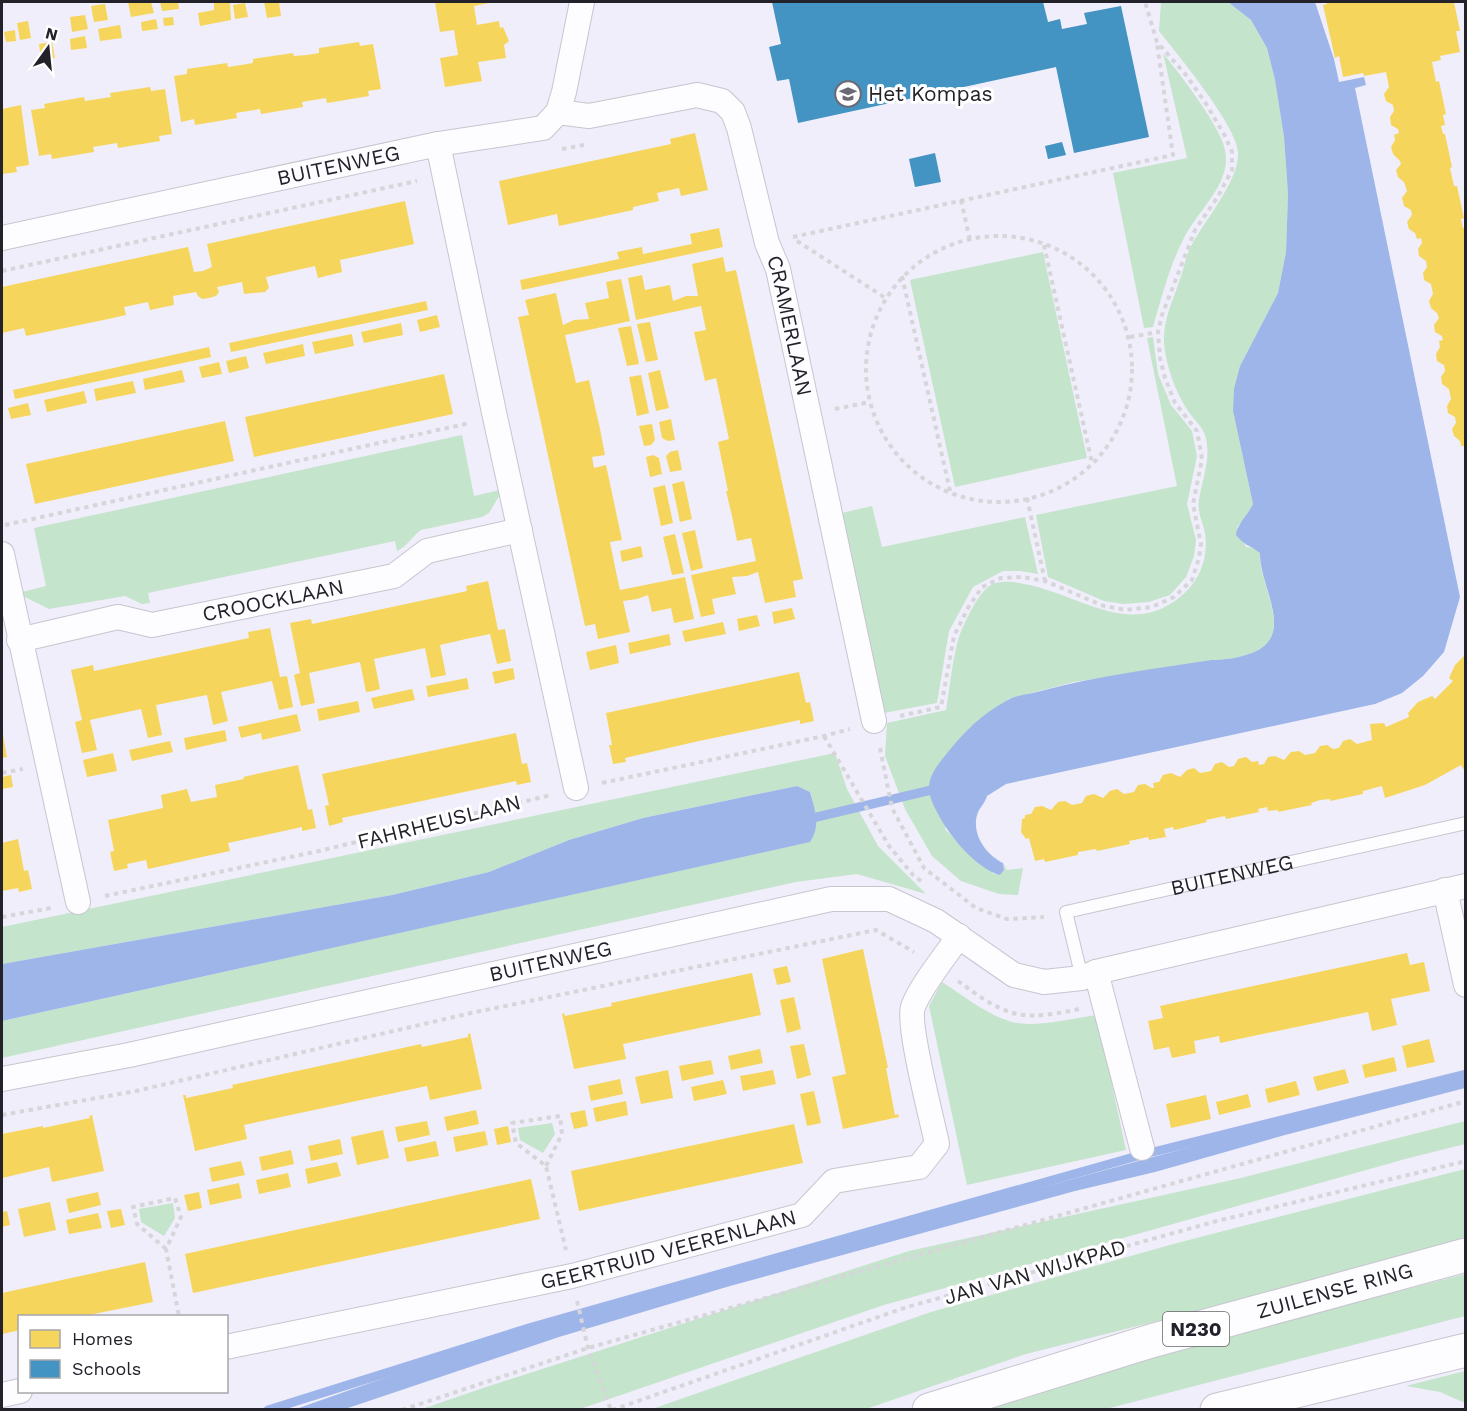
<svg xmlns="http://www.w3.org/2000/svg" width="1467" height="1411" viewBox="0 0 1467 1411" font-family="'Work Sans',sans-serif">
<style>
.green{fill:#c5e4cc}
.water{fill:#9eb5e9}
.homes{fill:#f6d55c}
.schools{fill:#4393c3}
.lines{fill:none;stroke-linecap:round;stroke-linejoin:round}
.stream{stroke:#9eb5e9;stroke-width:9}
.lane-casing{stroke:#c7c5cf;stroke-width:14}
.street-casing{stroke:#c7c5cf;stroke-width:26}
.primary-casing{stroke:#c7c5cf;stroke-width:35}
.path{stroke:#d6d6da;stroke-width:4;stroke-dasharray:4.5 4.5;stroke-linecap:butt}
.lane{stroke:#fdfcfe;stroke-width:12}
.street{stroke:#fdfcfe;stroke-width:24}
.primary{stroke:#fdfcfe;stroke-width:33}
.labels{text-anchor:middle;stroke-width:6;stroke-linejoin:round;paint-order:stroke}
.shield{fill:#fff;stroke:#65646a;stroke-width:1.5}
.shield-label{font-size:20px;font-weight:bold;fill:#23212a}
.poi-label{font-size:21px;fill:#23212a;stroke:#fff;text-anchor:start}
.street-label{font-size:21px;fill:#23212a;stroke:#fff}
</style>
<rect width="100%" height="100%" fill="#f0eefa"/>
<!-- green -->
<g class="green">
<path d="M1161,2H1228L1251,20L1267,48L1275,80L1284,137L1288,194L1286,252L1278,293L1240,366L1233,411L1253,504L1247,516L1237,527L1246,547L1254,548L1260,553C1258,586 1297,636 1252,653C1237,658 1226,660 1211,660L1074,682L1008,699L945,829L976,860L994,874L1004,870L1003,863L1007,870L1023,868L1018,895L999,894L961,881L932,856L905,809L885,756L887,723L946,710C950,687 953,654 960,634C966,620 978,593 991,585C1000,580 1015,582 1024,584C1077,593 1129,639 1180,597C1199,582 1209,558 1205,533C1203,522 1197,513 1199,500C1202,480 1211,459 1206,439C1204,427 1194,420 1188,411C1175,391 1166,366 1164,343C1163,320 1172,303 1179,282C1183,272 1185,260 1189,250C1202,223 1240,181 1238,152C1236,125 1178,55 1159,31Z"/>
<path d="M1163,53C1179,73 1221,127 1225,150C1232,183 1199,209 1185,236C1170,264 1162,296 1153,327L1144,328L1113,173L1187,158Z"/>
<path d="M1043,252L1087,458L955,487L910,280Z"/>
<path d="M1153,337L1158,374L1171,405L1192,431L1197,456L1187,504L1196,540L1194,556L1186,577L1170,595L1149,602L1123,604L1104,601L1048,577L1036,515L1177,486L1147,338Z"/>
<path d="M462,435L474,496L500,490L501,493L489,513L482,517L421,530C411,537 409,545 397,551L395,541L148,593L150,603L142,604L125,596L49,609L23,596L22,592L46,586L34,528Z"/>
<path d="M872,506L882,547L1025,517L1038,574L1020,571H1003L973,587L949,631L937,703L884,713L842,513Z"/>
<path d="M835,753L847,789L878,846L926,894L857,874L796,882L2,1058V1021L809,842C820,826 815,810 810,792L797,786L643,818L569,840L489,872L392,895L2,964V927Z"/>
<path d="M942,982C964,996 987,1015 1012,1022C1035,1028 1074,1018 1097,1015L1126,1150L967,1185L929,1006Z"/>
<path d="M1465,1121V1144L1409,1158L884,1305L580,1409H422L486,1387L909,1251L1241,1178Z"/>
<path d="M552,1123L555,1134L543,1153L520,1140L518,1128Z"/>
<path d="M1465,1169V1244L1026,1354L866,1409L649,1410L931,1312L1177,1243Z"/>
<path d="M173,1203L175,1218L164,1236L141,1222L139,1209Z"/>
<path d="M1465,1274V1316L1106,1409L964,1410L1043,1384Z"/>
<path d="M1465,1371V1403L1440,1392L1406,1386Z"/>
</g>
<!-- water -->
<g class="water">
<path d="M1228,2H1315L1334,59L1339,82L1364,77L1366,85L1355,88L1460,597L1444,652L1423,676L1402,693L1375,704L1006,784L987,796C985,803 981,806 978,812C970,833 986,855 1003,863L1004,870L1000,875C976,869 947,833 937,812C922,785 930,774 948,752C966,730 981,715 1006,701C1015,695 1030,694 1041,691C1096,676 1154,669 1211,660C1226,660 1237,658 1252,653C1297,636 1259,586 1260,553C1249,544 1246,547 1236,535C1237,524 1248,515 1253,504L1233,411L1234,389L1240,366L1278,293L1286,252L1288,194L1284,137L1275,80L1267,48L1251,20Z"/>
<path d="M797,786L810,792C815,810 821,826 810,842L2,1021V964L392,895L489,872L569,840L643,818Z"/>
<path d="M1465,1074V1088L1285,1135L1155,1172L1075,1191L730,1286L559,1337L345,1409H296C382,1379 469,1348 557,1322C698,1280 840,1243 981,1204C1142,1160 1303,1116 1465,1074Z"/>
</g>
<!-- homes -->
<g class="homes">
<path d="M128,2H151L154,13L131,17Z"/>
<path d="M160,2H178L179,9L162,11Z"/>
<path d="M214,2H230L231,20L200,26L198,13L214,10Z"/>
<path d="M264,2H279L281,16L267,18Z"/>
<path d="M435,2H494L474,6L477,25L499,21L500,28L503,27L509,41L504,45L506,58L478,62L482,81L445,87L440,58L458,55L454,30L440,32Z"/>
<path d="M1327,2H1454L1460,31H1456L1460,52L1440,56L1441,60L1432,62L1436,82L1439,81L1446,114L1443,115L1445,125L1441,126L1443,134H1445L1452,167L1450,168L1454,186H1457L1464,218L1461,219L1463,228L1466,227V446H1461L1460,441L1454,436L1452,429L1456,423L1455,417L1448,413L1447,406L1451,399L1449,389L1442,384L1441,377L1445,371L1444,365L1437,361L1436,354L1440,347L1439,341L1443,340L1442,336L1435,332L1434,325L1439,318L1437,313L1431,308L1429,301L1433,294L1431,284L1424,280L1423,273L1427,267L1426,261L1419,256L1418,249L1422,243L1421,238L1417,239L1415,233L1409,229L1407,222L1412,215L1411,210L1404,206L1402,198L1407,191L1404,182L1398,177L1396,170L1401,164L1400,161L1393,154L1391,147L1395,140L1394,135L1399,133L1398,129L1391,125L1390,117L1394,111L1393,105L1386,101L1384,94L1389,87L1386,72L1364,76L1363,73L1343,77L1339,56L1335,58L1323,5L1327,4Z"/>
<path d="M245,3L248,17L235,19L233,5Z"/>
<path d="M105,4L108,20L94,22L91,6Z"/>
<path d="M85,15L88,29L72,32L70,17Z"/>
<path d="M173,17L174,25L164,26L163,18Z"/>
<path d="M156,19L158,29L142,31L141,22Z"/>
<path d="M28,21L31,38L20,40L17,23Z"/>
<path d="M120,25L122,38L100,41L98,29Z"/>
<path d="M15,30L16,41L6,42L4,32Z"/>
<path d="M85,36L87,48L71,50L70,39Z"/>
<path d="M52,42L55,58L41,60L39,44Z"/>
<path d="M359,42L360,46L373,44L381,89L368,91L369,96L327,103L326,98L302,102L303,107L261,114L260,109L236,113L237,118L195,125L194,119L181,122L174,76L187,74V69L227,63L228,67L241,65L253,63V59L293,53L294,56L307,55L319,53V48Z"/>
<path d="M150,87L151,91L165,89L172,134L159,136L160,141L118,148L117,143L93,147L94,152L52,159L51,154L39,156L31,110L45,108L44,104L84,97L85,101L111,97L110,93Z"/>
<path d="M21,105L29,165L16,167L17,172L2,174V109Z"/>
<path d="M695,133L708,190L681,196L679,188L657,193L659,201L633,207V210L559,226L557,214L508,225L499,181L671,144L670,139Z"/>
<path d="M405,201L414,244L340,260L342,272L318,278L315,266L266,277L269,288L265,292L244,294L242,282L217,287L219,292L216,296L209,298L202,299L198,296L196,292L173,296L174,305L150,310L148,302L124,307L126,315L99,321L26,336L24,328L2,333V287L188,247L194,272L203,271L212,267L207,244Z"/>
<path d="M719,228L723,247L522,290L520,280L619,259L617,252L642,247L643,254L692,244L690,234Z"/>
<path d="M723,257L726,272L736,270L803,579L793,581L796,597L765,603L758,572L747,576L732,577L736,594L712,599L715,614L701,617L691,575L756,561L751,538L737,541L732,516L726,491H728L718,442L729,439L716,378L705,381L694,332L706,330L701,306L636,320L628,278L642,275L645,290L670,285L673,301L686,296H698L692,264Z"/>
<path d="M621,279L630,321L565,335L576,383L589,380L600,429L605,455L592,457L594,468L606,465L622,540L610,542L615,567L620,590L685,577L694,619L674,623L671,608L652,612L648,595L637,599L623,601L630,632L598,639L595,624L585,626L518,317L529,315L525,300L556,293L563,325L574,320L589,319L585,303L609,298L606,282Z"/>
<path d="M426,301L428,310L231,352L229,343Z"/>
<path d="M437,315L440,327L420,332L417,320Z"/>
<path d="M650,322L658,360L646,362L637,324Z"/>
<path d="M401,323L403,335L364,343L361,332Z"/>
<path d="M631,326L639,364L627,366L618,328Z"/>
<path d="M352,334L354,346L315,354L312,342Z"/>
<path d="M303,344L305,356L266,364L263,353Z"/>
<path d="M209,347L211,357L15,399L13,390Z"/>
<path d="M246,356L249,368L229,373L226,361Z"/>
<path d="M219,362L222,374L202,378L199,367Z"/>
<path d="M182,370L185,382L145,390L143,379Z"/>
<path d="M660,370L669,408L656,411L648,373Z"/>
<path d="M444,374L453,414L254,457L245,417Z"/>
<path d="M641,375L649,413L637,416L629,377Z"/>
<path d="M133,381L136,393L96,401L94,389Z"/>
<path d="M84,391L87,403L47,412L44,400Z"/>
<path d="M28,403L31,415L11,419L8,408Z"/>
<path d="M671,419L675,440L668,441L662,438L659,422Z"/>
<path d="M225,421L234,461L35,504L26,464Z"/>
<path d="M652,424L655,440L651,445L644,446L639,426Z"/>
<path d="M678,450L682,470L670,472L666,456L670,452Z"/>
<path d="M653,455L659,458L662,474L650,477L646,457Z"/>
<path d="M684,481L692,519L680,522L672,484Z"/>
<path d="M665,485L673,523L661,526L653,488Z"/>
<path d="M695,530L703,568L691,571L682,533Z"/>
<path d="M675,534L684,573L672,575L663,537Z"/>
<path d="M641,546L643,557L622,562L620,551Z"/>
<path d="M488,581L498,630L505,629L511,661L497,664L490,634L466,639L440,645L446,675L431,678L425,648L374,659L380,689L373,691L366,692L360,662L309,673L315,703L301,706L294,675L300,673L290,623L311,619L312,624L467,591L466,586Z"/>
<path d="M792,608L795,619L774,624L772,612Z"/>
<path d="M757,615L760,626L739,631L737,619Z"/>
<path d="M723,622L726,634L685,642L682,631Z"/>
<path d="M270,628L280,677L287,676L293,707L279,710L272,681L221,692L228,721L213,725L207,695L156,705L162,735L148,738L141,709L90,720L97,750L82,753L75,722L82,720L71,670L93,665L94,671L249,638L248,632Z"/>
<path d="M669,634L671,645L630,654L628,643Z"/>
<path d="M616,645L619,663L590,670L586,652Z"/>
<path d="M1466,654V773L1461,765L1425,785L1385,798L1382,786L1363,791V794L1330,801V799L1320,800L1311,803L1312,805L1278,812V810L1268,811L1267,807L1258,809L1259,812L1226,819L1225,816L1206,820L1207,822L1174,830L1173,827L1164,829L1166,837L1149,840L1148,837L1139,839L1129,841L1130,844L1097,851L1096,849L1078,852V855L1045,862L1044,859L1035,861L1029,838L1026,839L1021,832L1022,819L1025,818V815L1031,814L1035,807L1042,806L1051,810L1058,802L1065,801L1072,805L1082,803L1086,796L1094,794L1103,798L1110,791L1117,789L1124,794L1134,792L1138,785L1145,784L1152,788H1154L1153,783L1159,782L1163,775L1171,773L1180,777L1187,770L1194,768L1200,773L1206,772L1211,771L1215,764L1222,762L1229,767L1234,766L1238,759L1246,757L1252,762L1258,761L1259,765L1264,764L1268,757L1275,756L1284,760L1291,752L1299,751L1305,755L1315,753L1320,746L1327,745L1333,749L1339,748L1343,741L1350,739L1357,744L1372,740L1370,724L1384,723L1386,727L1409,717L1408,713L1418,702L1432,696L1435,699L1453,681L1449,678L1455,665Z"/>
<path d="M513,668L515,679L495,684L492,672Z"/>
<path d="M799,672L806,703L810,702L814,721L800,724V720L699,741L625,758L626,762L613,764L609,745H612L606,713Z"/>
<path d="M467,678L469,689L428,697L426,686Z"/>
<path d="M412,689L415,700L374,709L371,698Z"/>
<path d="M358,701L360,712L319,721L317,709Z"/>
<path d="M297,714L301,731L262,740L261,733L241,738L238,727Z"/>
<path d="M225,730L227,741L186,750L184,738Z"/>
<path d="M516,733L522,764L527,763L531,782L517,785L516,781L342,818L343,822L329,826L325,806L329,805L322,774Z"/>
<path d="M3,735L7,757L2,758V735Z"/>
<path d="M170,741L173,752L132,761L129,750Z"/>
<path d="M113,753L117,771L87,777L83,760Z"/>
<path d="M298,765L308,810L312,809L316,828L302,831V827L228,843L230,851L202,857L148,869L146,860L127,864L128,868L114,871L110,852L114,851L108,820L163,808L161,795L187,789L191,802L217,797L215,785L244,779L243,777Z"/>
<path d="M11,775L13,787L2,789V777Z"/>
<path d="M18,839L24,871L28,870L32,889L19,892L18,888L2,891V843Z"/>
<path d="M863,949L888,1068H886L895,1115L898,1114L899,1117L843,1129L832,1077L846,1074L822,959Z"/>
<path d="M1407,953L1410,965L1424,962L1430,991L1391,999L1397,1025L1372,1031L1368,1012L1220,1043L1219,1036L1194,1041L1196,1053L1172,1058L1169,1047L1154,1050L1148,1021L1163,1018L1160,1006Z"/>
<path d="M787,966L791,982L777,985L773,969Z"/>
<path d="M752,973L761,1015L623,1044L626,1059L574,1069L562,1014L564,1013L565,1016L588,1011L612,1006L611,1003Z"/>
<path d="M794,997L801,1029L787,1033L780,1000Z"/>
<path d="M470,1033L482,1089L430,1100L427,1086L244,1125L247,1139L195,1151L183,1095H186V1098L233,1088L232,1085L421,1044L422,1047L468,1037V1034Z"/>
<path d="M1429,1039L1435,1062L1407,1068L1402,1046Z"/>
<path d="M804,1044L811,1075L797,1079L790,1046Z"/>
<path d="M760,1049L763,1063L731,1070L728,1056Z"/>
<path d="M1394,1057L1397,1071L1365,1078L1362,1065Z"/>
<path d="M711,1060L714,1074L682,1081L679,1066Z"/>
<path d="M1345,1069L1349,1083L1317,1091L1313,1077Z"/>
<path d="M668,1070L673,1098L641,1104L635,1077Z"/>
<path d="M773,1070L776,1084L743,1091L740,1076Z"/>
<path d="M620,1079L623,1094L591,1101L588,1086Z"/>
<path d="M723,1080L727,1094L694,1101L691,1087Z"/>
<path d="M1296,1081L1300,1095L1268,1103L1265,1089Z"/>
<path d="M814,1091L821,1123L807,1126L800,1094Z"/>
<path d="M1248,1094L1251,1107L1219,1115L1216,1102Z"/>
<path d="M1206,1095L1211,1119L1171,1128L1166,1104Z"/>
<path d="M626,1101L628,1115L596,1122L593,1108Z"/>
<path d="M476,1110L479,1124L447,1131L444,1117Z"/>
<path d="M585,1110L588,1126L574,1129L570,1113Z"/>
<path d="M92,1115L104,1171L52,1182L49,1167L2,1178V1134L43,1126V1128L90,1118L89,1116Z"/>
<path d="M427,1121L430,1135L398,1142L395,1127Z"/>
<path d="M794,1124L803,1163L579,1211L571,1171Z"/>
<path d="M508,1126L511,1142L497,1145L494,1129Z"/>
<path d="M383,1130L389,1158L357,1165L351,1137Z"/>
<path d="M485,1131L488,1145L456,1152L453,1137Z"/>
<path d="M340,1139L343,1154L311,1161L308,1146Z"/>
<path d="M436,1141L439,1156L407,1162L404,1148Z"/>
<path d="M291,1150L294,1164L262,1171L259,1157Z"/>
<path d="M241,1161L245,1175L212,1182L209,1168Z"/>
<path d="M337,1162L341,1176L308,1184L305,1169Z"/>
<path d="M288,1173L291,1187L259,1194L256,1180Z"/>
<path d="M531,1179L540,1219L193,1293L185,1254Z"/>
<path d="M239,1183L242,1198L210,1205L207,1190Z"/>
<path d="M98,1192L101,1205L69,1213L66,1199Z"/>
<path d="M199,1192L202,1208L188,1211L184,1195Z"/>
<path d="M50,1202L56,1230L24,1237L18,1209Z"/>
<path d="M121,1209L125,1225L111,1228L107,1211Z"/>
<path d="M7,1211L10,1225L2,1227V1212Z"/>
<path d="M98,1213L102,1228L69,1234L66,1220Z"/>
<path d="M145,1262L153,1302L84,1316H20V1330L2,1334V1293Z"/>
</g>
<!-- schools -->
<g class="schools">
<path d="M772,2H1043L1048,22L1060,19L1062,29L1087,24L1084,13L1121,6L1149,137L1074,153L1056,67L798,123L789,79L777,81L769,47L781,44Z"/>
<path d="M1062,142L1066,155L1048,159L1045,146Z"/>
<path d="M935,153L941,182L915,187L909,159Z"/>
</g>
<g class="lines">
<!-- stream -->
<g class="stream">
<path d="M804,820L940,788"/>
<path d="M268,1410L532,1327L1141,1155L1466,1074"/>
</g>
<!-- lane casing -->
<g class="lane-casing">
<g id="lane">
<path id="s1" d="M1082,978L1066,912L1466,823"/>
</g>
</g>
<!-- street casing -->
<g class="street-casing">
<g id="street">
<path id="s2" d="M558,112L589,116L697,95L722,101L733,112L739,128L767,243L778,269L874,721"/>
<path d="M438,144L495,417L576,788"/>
<path id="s3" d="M2,238L438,144L543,128L558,112L564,92L582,2"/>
<path d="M2,554L78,902"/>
<path id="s4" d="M19,640L118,617L152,625L394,576L427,551L520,530"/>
<path d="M1445,890L1466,985"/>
<path d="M1096,972L1142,1148"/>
<path id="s5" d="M2,1079L129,1055L831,899H889L936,921L1014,975L1044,982L1082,978L1096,972L1466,886"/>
<path id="s6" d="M226,1347L572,1276L802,1215L834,1181L919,1167L937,1144C932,1119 907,1025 913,1007C920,987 946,955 959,936"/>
<path d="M2,1395L20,1391"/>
</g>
</g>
<!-- primary casing -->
<g class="primary-casing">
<g id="primary">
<path id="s7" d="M929,1410L1151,1341L1466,1255"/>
<path d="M1217,1410L1466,1350"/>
</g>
</g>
<!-- path -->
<g class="path">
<path d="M562,149L584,145"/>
<path d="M961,200L970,240"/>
<circle cx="999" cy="369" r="133"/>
<path d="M793,237L1173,155L1157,43"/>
<path d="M797,241L887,299"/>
<path d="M1044,245L1092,463"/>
<path d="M2,271L417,181"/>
<path d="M902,276L950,491"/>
<path d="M1130,337L1158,332"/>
<path d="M835,409L870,402"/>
<path d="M1027,498L1045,581"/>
<path d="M5,525L470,423"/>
<path d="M900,716L941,707L954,636L968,608L982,587L1001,578L1022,577L1045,581L1104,606L1126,610L1152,607L1174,597L1192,580L1199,558L1201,544L1193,504L1202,459L1197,431L1175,403L1165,378L1160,358L1158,332L1162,315L1195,230L1217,198L1232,170V152L1225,136L1205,102L1186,75L1157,42L1145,2"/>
<path d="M824,736L889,846L913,875L922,882"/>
<path d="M880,748L892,808L924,868L976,908L1007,919L1044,917"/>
<path d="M2,773L23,769"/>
<path d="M602,783L824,736L850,729"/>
<path d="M105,896L319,851L551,795"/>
<path d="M2,917L51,908"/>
<path d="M958,981C976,994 995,1009 1017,1014C1034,1018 1062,1013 1079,1009"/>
<path d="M2,1115L136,1091L471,1013L876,930L914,952"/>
<path d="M546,1166L562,1134L560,1116L512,1123L516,1143L546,1166L566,1250"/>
<path d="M166,1249L137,1224L133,1207L175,1198L181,1217L166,1249L179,1316"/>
<path d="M577,1301L588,1348L611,1410"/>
<path d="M402,1410L588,1348L1466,1101"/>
<path d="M612,1410L907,1307L1217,1221L1466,1161"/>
</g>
<!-- lane -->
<use href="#lane" class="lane"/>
<!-- street -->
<use href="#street" class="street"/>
<!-- primary -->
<use href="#primary" class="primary"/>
</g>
<!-- icons -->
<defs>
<g id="school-ring" transform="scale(1.35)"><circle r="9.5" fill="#fff" stroke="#6b6973" stroke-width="1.5"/><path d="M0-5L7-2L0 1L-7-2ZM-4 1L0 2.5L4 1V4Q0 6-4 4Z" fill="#6b6973"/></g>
</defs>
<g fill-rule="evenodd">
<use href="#school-ring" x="848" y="94"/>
</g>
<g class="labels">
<!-- shield labels -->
<rect class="shield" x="1163" y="1312" width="66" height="34" rx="4.5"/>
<g class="shield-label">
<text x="1196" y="1336">N230</text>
</g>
<!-- poi labels -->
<g class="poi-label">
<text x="868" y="101">Het Kompas</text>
</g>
<!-- street labels -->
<g class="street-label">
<text dy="7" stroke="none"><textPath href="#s3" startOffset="344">BUITENWEG</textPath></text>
<text dy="7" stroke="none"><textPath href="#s2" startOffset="404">CRAMERLAAN</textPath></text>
<text dy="7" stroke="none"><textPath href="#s4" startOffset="260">CROOCKLAAN</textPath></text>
<text transform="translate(439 822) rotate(-14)" y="7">FAHRHEUSLAAN</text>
<text dy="7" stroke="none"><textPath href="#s1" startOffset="238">BUITENWEG</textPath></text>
<text dy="7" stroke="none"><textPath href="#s5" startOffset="561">BUITENWEG</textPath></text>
<text dy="7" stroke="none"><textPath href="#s6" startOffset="453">GEERTRUID VEERENLAAN</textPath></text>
<text transform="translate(1035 1272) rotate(-16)" y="7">JAN VAN WIJKPAD</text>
<text dy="7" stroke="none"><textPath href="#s7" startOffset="423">ZUILENSE RING</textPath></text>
</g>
</g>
<!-- border -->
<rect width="1467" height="1411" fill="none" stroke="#23212a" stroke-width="6"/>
<!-- legend -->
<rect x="18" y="1315" width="210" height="78" fill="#ffffff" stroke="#a7a6aa" stroke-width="1.5"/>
<rect x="30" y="1330" width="30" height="18" fill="#f6d55c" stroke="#a7a6aa" stroke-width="1.5"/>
<text x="72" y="1345" font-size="18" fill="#23212a">Homes</text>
<rect x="30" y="1360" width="30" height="18" fill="#4393c3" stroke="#a7a6aa" stroke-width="1.5"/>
<text x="72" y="1375" font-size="18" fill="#23212a">Schools</text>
<!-- north arrow -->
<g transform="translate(48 48) rotate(15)" stroke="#ffffff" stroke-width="4.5" paint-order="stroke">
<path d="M0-4.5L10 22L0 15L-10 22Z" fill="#23212a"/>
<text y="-9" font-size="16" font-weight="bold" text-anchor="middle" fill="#23212a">N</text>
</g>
</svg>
